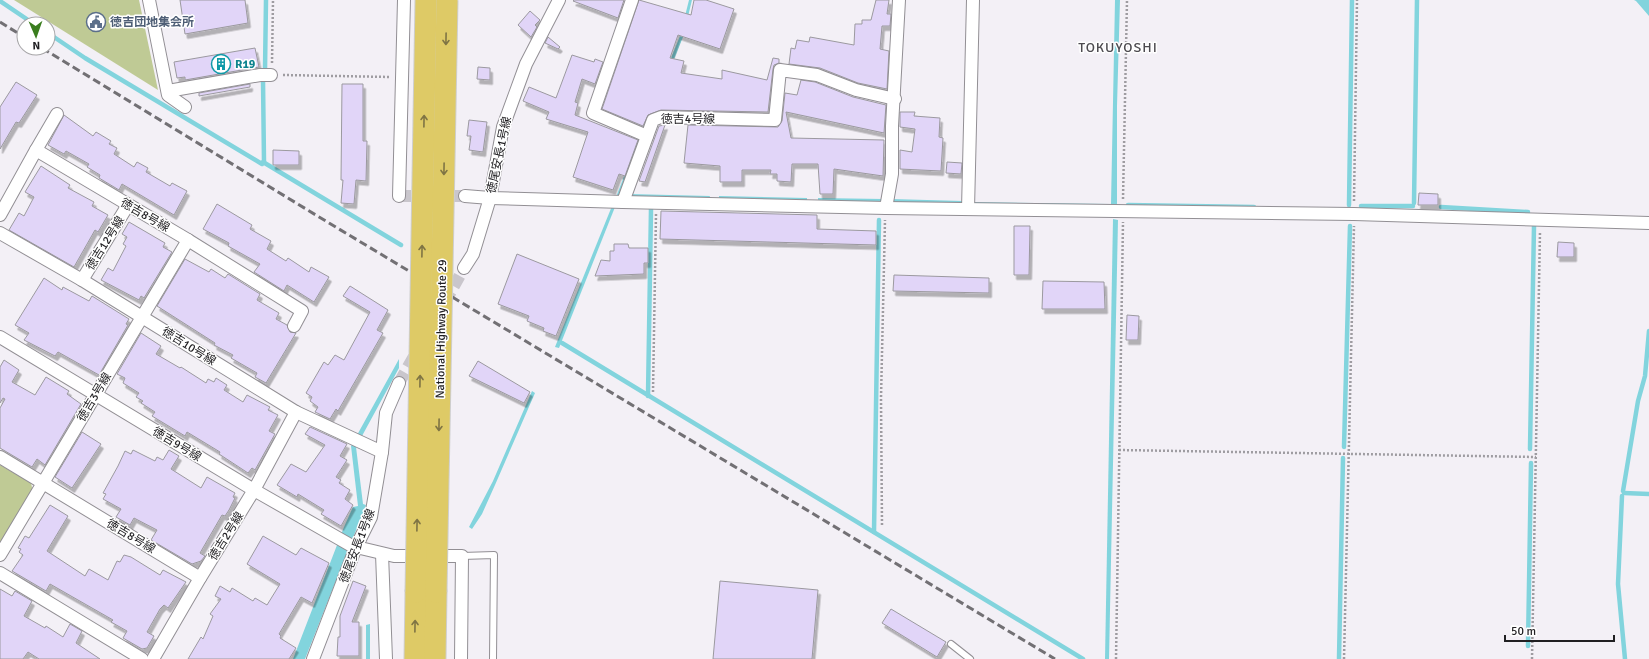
<svg xmlns="http://www.w3.org/2000/svg" width="1649" height="659" viewBox="0 0 1649 659" font-family="Signika,'Noto Sans JP',sans-serif">
<style>
.green{fill:#bfca95}
.water{fill:#82d4dd}
.lines{fill:none;stroke-linecap:round;stroke-linejoin:round}
.stream{stroke:#82d4dd;stroke-width:4.5}
.building{fill:#e1d5f8;stroke:#9b999f;filter:url(#shadow)}
.minor-tunnel{stroke:#c9c6cc;stroke-width:12;stroke-dasharray:12 6;stroke-linecap:butt}
.service-casing{stroke:#928f94;stroke-width:8}
.minor-casing{stroke:#928f94;stroke-width:14}
.trunk-casing{stroke:#cecece;stroke-width:23}
.path{stroke:#9e9ca1;stroke-width:2.5;stroke-dasharray:2 2;stroke-linecap:butt}
.service{stroke:#fff;stroke-width:6}
.minor{stroke:#fff;stroke-width:12}
.trunk{stroke:#deca66;stroke-width:21}
.rail{stroke:#727074;stroke-width:3;stroke-dasharray:8 4;stroke-linecap:butt}
.trunk-bridge-casing{stroke:#cecece;stroke-width:23;stroke-linecap:butt}
.trunk-bridge{stroke:#deca66;stroke-width:21}
.oneway{stroke:#7f7444}
.labels{text-anchor:middle;stroke-width:3;stroke-linejoin:round;paint-order:stroke}
.service-label{font-size:12px;font-weight:bold;fill:#4e5e75;stroke:#fff;text-anchor:start}
.culture-label{font-size:12px;font-weight:bold;fill:#0d838f;stroke:#fff;text-anchor:start}
.street-label{font-size:12px;fill:#201f22;stroke:#fff}
.quarter-label{font-size:14px;letter-spacing:1px;fill:#4d4b50;stroke:#fff}
</style>
<defs>
<filter id="shadow"><feDropShadow dx="2.5" dy="4.5" stdDeviation="0" flood-color="#0004"/></filter>
</defs>
<rect width="100%" height="100%" fill="#f3f0f6"/>
<!-- green -->
<g class="green">
<path d="M14,0H139L158,90Z"/>
<path d="M0,465L31,483L33,492L0,546Z"/>
</g>
<!-- water -->
<g class="water">
<path d="M689,0H692L683,37L663,87L660,85L680,36Z"/>
<path d="M967,0H969L965,204L890,203L891,199L963,201Z"/>
<path d="M1115,0H1120L1117,106V207L972,204V202L1111,204Z"/>
<path d="M1634,0H1649V16L1636,1Z"/>
<path d="M659,98L619,197H616L649,112Z"/>
<path d="M629,194L710,196L709,199L629,197Z"/>
<path d="M719,196L807,198V201L719,199Z"/>
<path d="M818,198L884,199V202L818,201Z"/>
<path d="M612,206L615,207L559,348L555,347Z"/>
<path d="M1113,219L1118,220L1109,659H1105Z"/>
<path d="M399,359V368L356,447L363,504L366,505L305,659H293L344,527L353,507L358,506L351,446Z"/>
<path d="M532,391L535,393L495,485L482,514L472,529L469,527L493,481Z"/>
<path d="M370,624V659H366V625Z"/>
</g>
<g class="lines">
<!-- stream -->
<g class="stream">
<path d="M0,1L34,24"/>
<path d="M48,33L85,58L262,164L263,162L401,245"/>
<path d="M265,70L266,0"/>
<path d="M263,80L264,162"/>
<path d="M1414,203L1417,0"/>
<path d="M1128,205L1254,207"/>
<path d="M1349,205L1352,0"/>
<path d="M1361,206H1413"/>
<path d="M1441,207L1528,212"/>
<path d="M562,343L1083,659"/>
<path d="M648,396L651,209"/>
<path d="M1344,447L1350,226"/>
<path d="M1530,449L1534,226"/>
<path d="M1623,491L1638,401L1645,376L1649,331"/>
<path d="M1624,493L1649,494"/>
<path d="M1622,496L1618,584L1625,659"/>
<path d="M874,532L879,220"/>
<path d="M1528,646L1531,463"/>
<path d="M1339,659L1343,458"/>
</g>
</g>
<!-- building -->
<g class="building">
<path d="M180,0H245L248,23L185,34Z"/>
<path d="M574,0H624L618,18L573,1Z"/>
<path d="M639,0L691,15L694,0H706L734,9L720,49L678,35L670,58L684,61L681,73L722,79V70L767,80L773,58L779,59V63L774,65L773,69L768,112L661,110L648,115L643,126L602,109Z"/>
<path d="M876,0H889L887,14H891L890,26H882L880,49L889,51L887,89L858,83L820,68L789,64L791,48L795,49L797,40L809,42L810,37L854,45L855,24H862V20H871Z"/>
<path d="M530,11L540,20L535,25L537,27L531,37L518,25Z"/>
<path d="M548,37L560,47L558,49L545,43Z"/>
<path d="M255,48L259,67L185,80V77L177,78L174,62Z"/>
<path d="M572,55L594,62L595,59L603,62L595,84L582,79L575,102L578,103L575,115L638,140L625,176L619,174L613,190L573,177L588,132L546,119L549,112L523,101L529,87L556,98Z"/>
<path d="M478,67L490,68V80L477,79Z"/>
<path d="M801,80L815,82L853,97L886,105L884,133L786,112L791,138L884,140L883,176L834,169L833,194H820L818,164H792L791,182L777,181V174H770L771,170H742V182H720V166L684,163L688,125L778,127L782,121L785,93L797,95Z"/>
<path d="M16,82L37,95L19,123L16,122L0,149V107Z"/>
<path d="M250,84V87L199,96V93Z"/>
<path d="M342,84H363V141H367L366,181L356,180L354,204L341,203L343,180H341Z"/>
<path d="M900,112H915L914,116L940,118L939,137L943,138L941,171L900,169V150L912,152L915,129L900,127Z"/>
<path d="M64,115L93,136L96,132L111,141L109,144L117,148L114,154L134,167L137,162L148,168L146,172L170,186L172,183L187,191L174,215L122,184L119,190L99,178L100,175L87,167L89,164L66,151L64,154L48,145Z"/>
<path d="M469,120L487,122L483,152L469,150L471,136H467Z"/>
<path d="M665,125L645,182L639,181L659,126Z"/>
<path d="M273,150L299,151V165H273Z"/>
<path d="M947,162L962,163L961,174L946,173Z"/>
<path d="M41,166L70,185L68,188L94,202L92,206L108,215L98,232L95,230L74,267L9,230L19,213L24,216L34,197L25,192Z"/>
<path d="M1419,193L1438,194V205H1418Z"/>
<path d="M217,204L252,225L250,229L271,241L267,249L286,261L288,258L309,272L311,267L329,277L314,302L287,285L284,291L254,272L260,264L228,246L229,243L203,229Z"/>
<path d="M661,211L817,215V229L876,231V245L660,239Z"/>
<path d="M129,222L165,243L163,247L172,252L144,298L141,296L139,300L101,280L108,268L113,271L126,246L123,244L127,237L122,234Z"/>
<path d="M1014,226H1030L1029,275H1014Z"/>
<path d="M1558,242L1574,243V257H1557Z"/>
<path d="M614,244H628L629,248H648V263H644V274L595,276L601,260L610,261V251H614Z"/>
<path d="M517,254L579,279L556,336L543,331L544,328L527,321L529,316L498,304Z"/>
<path d="M185,259L209,272L211,269L225,278L228,274L260,294L257,300L279,313L276,319L287,325L290,332L296,333L266,383L255,377L257,373L231,358L233,355L214,345L215,343L157,306Z"/>
<path d="M894,275L989,278V293L893,291Z"/>
<path d="M44,278L62,290L63,287L89,301L92,296L129,319L126,324L128,325L99,375L58,352L55,356L24,340L29,333L15,325Z"/>
<path d="M1043,281L1104,282L1105,309H1042Z"/>
<path d="M350,286L388,310L377,330L383,333L338,411L336,409L330,419L315,412L318,407L310,401L312,397L306,393L324,362L328,365L335,355L344,360L370,312L343,296Z"/>
<path d="M1127,315L1139,316L1138,340H1126Z"/>
<path d="M141,333L161,346L156,354L180,368L181,367L206,383L208,379L214,382L216,378L227,385L224,390L243,402L247,395L270,407L268,410L278,415L269,431L275,434L255,470L252,468L248,473L219,454L220,452L187,432L185,436L152,416L155,412L141,403L143,401L136,397L139,393L123,383L125,378L117,374Z"/>
<path d="M4,360L19,370L12,382L35,395L46,377L69,391L67,394L81,404L45,465L37,459L32,467L0,448V408L5,399L3,398L0,403V367Z"/>
<path d="M478,361L530,392L524,403L469,376Z"/>
<path d="M310,427L347,444L340,456L347,460L336,477L341,480L339,483L350,490L345,499L353,505L341,526L321,514L324,510L298,494L297,497L277,485L291,464L306,472L325,445L305,434Z"/>
<path d="M82,432L101,444L72,488L55,477Z"/>
<path d="M133,450L155,461L157,457L163,460L169,450L179,456L171,469L201,488L207,477L235,493L233,497L235,498L229,510L225,516L222,515L200,553L205,556L201,561L192,564L151,540L157,530L134,518L130,525L116,517L121,509L103,499L106,494L103,493L118,466L125,451L131,454Z"/>
<path d="M50,505L68,516L47,551L85,576L89,569L108,580L117,561L120,562L124,555L131,557L160,575L163,570L186,582L168,608L164,605L160,609L147,632L154,636L147,648L142,649L123,638L127,631L111,622L113,620L50,584L46,591L12,571L23,555L19,552L21,549L18,548L25,536L29,538Z"/>
<path d="M263,536L296,555L301,548L329,563L312,603L301,597L279,634L281,636L280,638L296,648L289,659H188L201,637L203,639L213,616L210,614L221,599L215,596L220,586L230,592L232,588L253,601L255,598L267,605L280,584L247,564Z"/>
<path d="M353,581L366,586L352,622H359V656H337L338,637H340V616Z"/>
<path d="M720,581L818,590L812,659H713Z"/>
<path d="M0,589L12,596L15,591L32,601L24,616L45,628L46,626L63,637L70,624L82,631L76,643L100,659H39L28,652L23,659H0Z"/>
<path d="M891,609L946,642L937,657L882,623Z"/>
</g>
<g class="lines">
<!-- minor-tunnel -->
<g class="minor-tunnel">
<path d="M399,196H465"/>
<path d="M445,302L464,268"/>
<path d="M399,383L417,351"/>
</g>
<!-- service casing -->
<g class="service-casing">
<g id="service">
<path d="M462,556L494,555L493,659"/>
<path d="M951,644L970,659"/>
</g>
</g>
<!-- minor casing -->
<g class="minor-casing">
<g id="minor">
<path d="M149,0L168,95L185,107"/>
<path d="M632,0L593,113L647,136"/>
<path d="M168,91L260,75H271"/>
<path d="M36,150L57,114"/>
<path d="M399,196L404,0"/>
<path d="M465,196L490,198L623,202L653,120L661,117L775,120L780,70L817,75L856,90L895,99"/>
<path d="M623,202L886,208L1354,214L1649,223"/>
<path d="M886,208L892,174V126L899,0"/>
<path d="M968,209L973,0"/>
<path d="M0,215L36,150L188,240L302,311L294,326"/>
<path d="M0,233L82,280L296,412L382,452"/>
<path d="M464,268L473,254L490,198L503,127L526,64L559,0"/>
<path d="M82,280L128,205"/>
<path d="M0,337L254,490L352,546L394,556H462L461,659"/>
<path d="M0,457L200,578"/>
<path d="M382,554L386,659"/>
<path d="M0,555L188,240"/>
<path d="M0,573L142,659"/>
<path d="M153,659L200,578L254,490L296,412"/>
<path d="M313,659L356,547L371,517L382,452L386,413L399,383"/>
</g>
</g>
<!-- trunk casing -->
<g class="trunk-casing">
<g id="trunk">
<path d="M415,659L416,592"/>
<path d="M435,659L436,592"/>
</g>
</g>
<!-- path -->
<g class="path">
<path d="M272,63L273,0"/>
<path d="M283,75L390,77"/>
<path d="M1123,199L1127,0"/>
<path d="M1354,201L1357,0"/>
<path d="M653,392L656,214"/>
<path d="M1119,450L1536,457"/>
<path d="M882,525L881,398L885,220"/>
<path d="M1116,659L1123,222"/>
<path d="M1344,659L1354,226"/>
<path d="M1532,659L1540,232"/>
</g>
<!-- service -->
<use href="#service" class="service"/>
<!-- minor -->
<use href="#minor" class="minor"/>
<!-- trunk -->
<use href="#trunk" class="trunk"/>
<!-- rail -->
<g class="rail">
<path d="M0,22L24,37"/>
<path d="M42,48L329,223L1055,659"/>
</g>
<!-- trunk-bridge casing -->
<g class="trunk-bridge-casing">
<g id="trunk-bridge">
<path d="M416,592L426,0"/>
<path d="M436,592L447,0"/>
</g>
</g>
<!-- trunk-bridge -->
<use href="#trunk-bridge" class="trunk-bridge"/>
</g>
<!-- one-way arrows -->
<defs><path id="oneway-shaft" d="M-6 0H5M1.5-3L5.5 0L1.5 3" fill="none" stroke-width="1.6" stroke-linecap="round" stroke-linejoin="round"/></defs>
<g class="oneway">
<use href="#oneway-shaft" transform="translate(446 39) rotate(91)"/>
<use href="#oneway-shaft" transform="translate(424 121) rotate(-89)"/>
<use href="#oneway-shaft" transform="translate(444 169) rotate(91)"/>
<use href="#oneway-shaft" transform="translate(422 251) rotate(-89)"/>
<use href="#oneway-shaft" transform="translate(420 381) rotate(-89)"/>
<use href="#oneway-shaft" transform="translate(439 425) rotate(91)"/>
<use href="#oneway-shaft" transform="translate(417 525) rotate(-89)"/>
<use href="#oneway-shaft" transform="translate(415 626) rotate(-89)"/>
</g>
<!-- icons -->
<defs>
<g id="civic-ring" transform="scale(1)"><circle r="9.5" fill="#fff" stroke="#5c6f8a" stroke-width="1.5"/><path d="M-.6-6.5H3V-4.5H.6V-3L4-1V1h2V6H-6V1h2V-1L-.6-3ZM-1.2 2.5V6h2.4V2.5Z" fill="#5c6f8a"/></g>
<g id="building-ring" transform="scale(1)"><circle r="9.5" fill="#fff" stroke="#0f9aa8" stroke-width="1.5"/><path d="M-4-6H4V6H1V3H-1V6H-4ZM-2.5-4.3h1.7v1.8h-1.7ZM.8-4.3h1.7v1.8H.8ZM-2.5-1h1.7V.8h-1.7ZM.8-1h1.7V.8H.8Z" fill="#0f9aa8"/></g>
</defs>
<g fill-rule="evenodd">
<use href="#civic-ring" x="96" y="22"/>
<use href="#building-ring" x="221" y="64"/>
</g>
<g class="labels">
<!-- service labels -->
<g class="service-label">
<text x="110" y="26">徳吉団地集会所</text>
</g>
<!-- culture labels -->
<g class="culture-label">
<text x="235" y="68">R19</text>
</g>
<!-- street labels -->
<g class="street-label">
<text x="688" y="123">徳吉4号線</text>
<text transform="translate(499 155) rotate(-78)" y="4">徳尾安長1号線</text>
<text transform="translate(145 215) rotate(30)" y="4">徳吉8号線</text>
<text transform="translate(105 243) rotate(-58)" y="4">徳吉12号線</text>
<text transform="translate(441 329) rotate(-89)" y="4">National Highway Route 29</text>
<text transform="translate(189 346) rotate(32)" y="4">徳吉10号線</text>
<text transform="translate(94 397) rotate(-59)" y="4">徳吉3号線</text>
<text transform="translate(177 444) rotate(31)" y="4">徳吉9号線</text>
<text transform="translate(131 536) rotate(31)" y="4">徳吉8号線</text>
<text transform="translate(226 536) rotate(-58)" y="4">徳吉2号線</text>
<text transform="translate(357 546) rotate(-69)" y="4">徳尾安長1号線</text>
</g>
<!-- quarter labels -->
<g class="quarter-label">
<text x="1118" y="52">TOKUYOSHI</text>
</g>
</g>
<!-- north arrow -->
<g transform="translate(36 36) rotate(178)"><circle r="19" fill="#ffffff" stroke="#a6a5a7"/>
<path d="M0-3L7 15L0 10L-7 15Z" fill="#3a7d1e"/>
<text y="-6" font-size="11" font-weight="bold" text-anchor="middle" fill="#201f22">N</text>
</g>
<!-- scale -->
<path d="M1505 635v6h109v-6" fill="none" stroke="#201f22" stroke-width="2"/>
<text x="1511" y="635" font-size="12" fill="#201f22" stroke="#ffffff" stroke-width="3" paint-order="stroke">50 m</text>
</svg>
